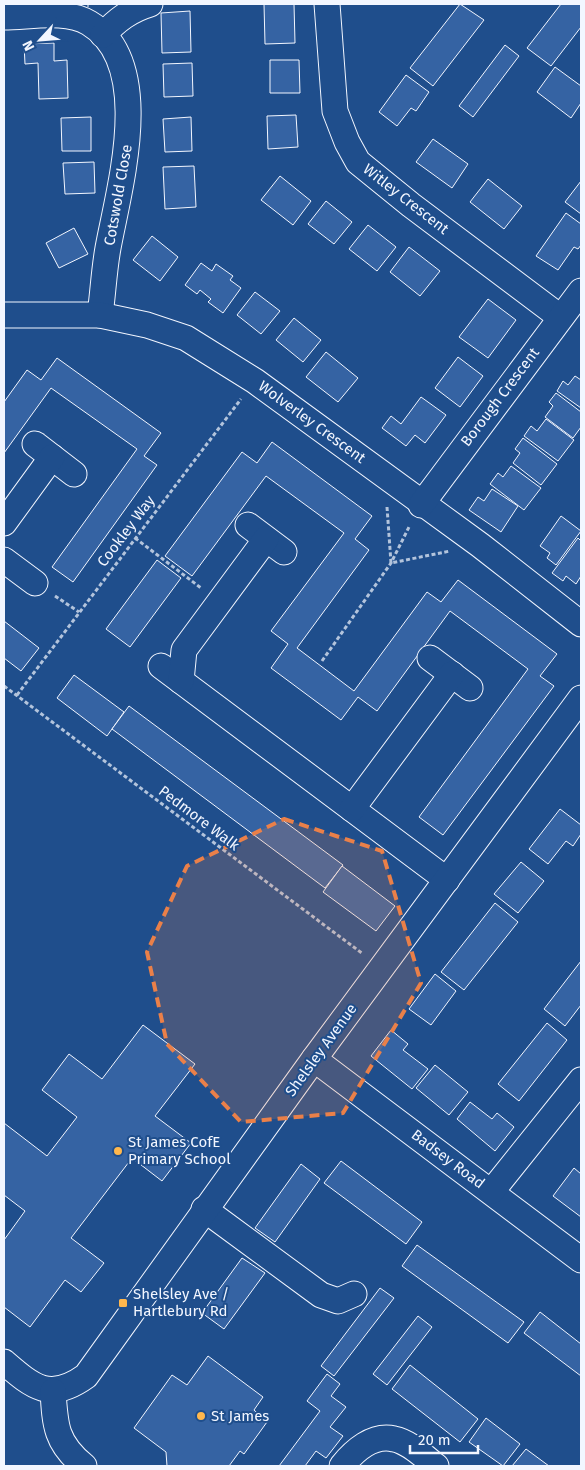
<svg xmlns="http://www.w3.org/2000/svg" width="585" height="1470" viewBox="0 0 585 1470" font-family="'Fira Sans',sans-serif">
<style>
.building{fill:#3563a3;stroke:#f2f6ff}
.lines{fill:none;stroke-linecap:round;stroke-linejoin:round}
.minor-casing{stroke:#f2f6ff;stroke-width:27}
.path{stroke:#b3c4dc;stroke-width:3;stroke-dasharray:4 2.5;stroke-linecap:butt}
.minor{stroke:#1f4e8c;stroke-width:25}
.fence{stroke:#f2f6ff;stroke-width:1;stroke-dasharray:6 2.5;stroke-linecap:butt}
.marked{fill:#ea8049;fill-opacity:0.2;stroke:#ea8049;stroke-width:4;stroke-dasharray:10 6;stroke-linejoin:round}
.poi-dot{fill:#ffb74d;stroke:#1f4e8c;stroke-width:2}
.labels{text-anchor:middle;stroke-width:4;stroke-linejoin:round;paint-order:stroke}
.street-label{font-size:15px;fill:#f2f6ff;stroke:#1f4e8c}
.poi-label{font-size:15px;fill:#f2f6ff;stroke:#1f4e8c;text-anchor:start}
</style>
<rect width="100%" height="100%" fill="#1f4e8c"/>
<!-- building -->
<g class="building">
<path d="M264,4H294L295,43L265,44Z"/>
<path d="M460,4L484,20L433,86L410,68Z"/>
<path d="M561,4H581V27L551,66L527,48Z"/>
<path d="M190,11L191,52L162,53L161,13Z"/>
<path d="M54,43V61L67,60L68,98L39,99L38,63L25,64L24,44Z"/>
<path d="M505,45L519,56L473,117L459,106Z"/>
<path d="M270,60H299L300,93H270Z"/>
<path d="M192,63L193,96L164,97L163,64Z"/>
<path d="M555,67L581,86V103L571,118L537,92Z"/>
<path d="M406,75L429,92L416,111L411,108L397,126L379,112Z"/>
<path d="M296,115L298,147L268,149L267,116Z"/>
<path d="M91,117V151H62L61,118Z"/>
<path d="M191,117L192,151L165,152L163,119Z"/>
<path d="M433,139L468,164L452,188L416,162Z"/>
<path d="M94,162L95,193L65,194L63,163Z"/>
<path d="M194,166L196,207L165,209L163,167Z"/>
<path d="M280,176L311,201L293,225L261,200Z"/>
<path d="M488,179L522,206L504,229L470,202Z"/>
<path d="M581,181V214L565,202Z"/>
<path d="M326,201L352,222L334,244L308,224Z"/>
<path d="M566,213L581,224V245L578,249L574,247L558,270L536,256Z"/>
<path d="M368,225L396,247L377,271L349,249Z"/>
<path d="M74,228L88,254L59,268L46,243Z"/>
<path d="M152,236L178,257L160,281L133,260Z"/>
<path d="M409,247L440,271L420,296L390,272Z"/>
<path d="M201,263L212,271L216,264L233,276L230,280L241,288L223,313L208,302L211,299L200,290L197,294L185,285Z"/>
<path d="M255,292L280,311L261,334L237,315Z"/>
<path d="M488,299L516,320L488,358L459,337Z"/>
<path d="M294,318L321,340L303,362L276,340Z"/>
<path d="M326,352L358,378L338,402L306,377Z"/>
<path d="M458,357L483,376L460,407L435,388Z"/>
<path d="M57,358L161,433L144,456L157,465L73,582L52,567L137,449L51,388L4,453V402L27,370L41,380Z"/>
<path d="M575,376L581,380V408L557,391L563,381L568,385Z"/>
<path d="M556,393L581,412V427L573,438L545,417L553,406L549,402Z"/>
<path d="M421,397L446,415L425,443L415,435L406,446L382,428L391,416L401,424Z"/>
<path d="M546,419L574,440L558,461L524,436L531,426L537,431Z"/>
<path d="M523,438L557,464L541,485L513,463L520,453L515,449Z"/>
<path d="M272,442L372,516L355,539L369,550L297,648L354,691L427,592L441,602L458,580L557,654L540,676L554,686L443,835L419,817L528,669L450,611L377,711L358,697L341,720L271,668L288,644L271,631L344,533L266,476L192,576L165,556L242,452L257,463Z"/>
<path d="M511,466L541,488L524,510L490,484L498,473L503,477Z"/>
<path d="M492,489L518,506L501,532L469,510L478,497L484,501Z"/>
<path d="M561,516L581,531L556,565L547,558L550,553L540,546Z"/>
<path d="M578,538L581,541V576L576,584L566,576L563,581L552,573Z"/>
<path d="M157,560L181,578L130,647L106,629Z"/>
<path d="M4,621L39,648L21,671L4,658Z"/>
<path d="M74,675L124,712L107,736L57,698Z"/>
<path d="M129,706L343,865L325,888L112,729Z"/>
<path d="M560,809L581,825V834L573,846L566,841L548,864L529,849Z"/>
<path d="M521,862L544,881L518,913L494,894Z"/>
<path d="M342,866L395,906L376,931L323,892Z"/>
<path d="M495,903L518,922L464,990L441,972Z"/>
<path d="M581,961V1005L565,1026L544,1009Z"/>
<path d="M435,974L456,991L431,1025L409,1009Z"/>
<path d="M547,1023L567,1040L519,1101L498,1084Z"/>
<path d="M143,1025L195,1064L155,1116L191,1143L162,1181L132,1158L71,1238L104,1263L81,1292L65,1280L30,1327L4,1307V1240L25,1211L4,1195V1123L47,1156L77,1117L42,1090L69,1054L102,1079Z"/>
<path d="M391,1030L408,1044L403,1050L428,1069L412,1089L371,1056Z"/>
<path d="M435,1065L468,1092L449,1115L416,1088Z"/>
<path d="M470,1102L492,1119L497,1113L514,1127L495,1151L457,1119Z"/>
<path d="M341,1161L422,1222L406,1244L324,1183Z"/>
<path d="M301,1164L320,1179L275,1242L255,1228Z"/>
<path d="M574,1168L581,1174V1217L553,1196Z"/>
<path d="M417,1245L524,1322L508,1343L402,1266Z"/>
<path d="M242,1258L265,1273L224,1329L202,1313Z"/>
<path d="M380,1288L394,1298L334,1376L321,1366Z"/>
<path d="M540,1312L581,1344V1376L524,1333Z"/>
<path d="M418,1316L432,1327L387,1385L373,1374Z"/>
<path d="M208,1356L263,1397L254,1410L267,1422L244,1454L240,1451L229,1466H167L166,1452L134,1428L172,1375L187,1385Z"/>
<path d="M410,1365L478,1419L460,1442L392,1389Z"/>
<path d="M327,1374L340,1384L331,1396L346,1407L330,1427L343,1436L326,1458L316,1451L305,1466H279L320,1411L307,1401Z"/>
<path d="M486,1418L520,1444L503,1466L469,1442Z"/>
<path d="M526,1449L549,1466H512Z"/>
</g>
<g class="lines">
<!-- minor casing -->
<g class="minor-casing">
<g id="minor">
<path d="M327,4L335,111L347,142L358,162L411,205L560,317"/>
<path d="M4,17C30,17 66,9 89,23C156,63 119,188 108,248C104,270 103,293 100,315"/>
<path d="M103,35C117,20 130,10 150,4"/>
<path d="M4,315H100L147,325L186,338L255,381L480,545L581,624"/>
<path d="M35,444L74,474"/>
<path d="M421,505L581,291"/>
<path d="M4,523L52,457"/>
<path d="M248,525L284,552"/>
<path d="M4,560L35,583"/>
<path d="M430,658L470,688"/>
<path d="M161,666L447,880"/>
<path d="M181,681L184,650L266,539"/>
<path d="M352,809L452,674"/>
<path d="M314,1059L581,1260"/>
<path d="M492,1191L581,1080"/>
<path d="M204,1209L321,1295L338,1301L354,1294"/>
<path d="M4,1362C33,1387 50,1402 86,1376L314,1059L581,698"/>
<path d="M53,1391C55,1426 56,1443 84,1466"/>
<path d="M342,1466C354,1451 373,1434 394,1439C410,1442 424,1457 436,1466"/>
</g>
</g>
<!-- path -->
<g class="path">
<path d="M387,507L391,563L450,551"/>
<path d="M135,538L201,588"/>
<path d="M55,596L79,612"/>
<path d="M322,661L391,563L410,525"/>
<path d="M4,686L363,954"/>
<path d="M17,695L241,399"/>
</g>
<!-- minor -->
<use href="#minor" class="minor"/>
<!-- fence -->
<path class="fence" d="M88,7V4"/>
</g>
<!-- marked area -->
<path class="marked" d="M284,819L382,851L421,983L343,1113L241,1122L167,1044L147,952L187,866Z"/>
<!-- markers -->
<g class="poi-dot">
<circle cx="118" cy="1151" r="5"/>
<rect x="118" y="1298" width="10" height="10" rx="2.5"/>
<circle cx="201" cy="1416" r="5"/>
</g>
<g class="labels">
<!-- street labels -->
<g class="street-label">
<text transform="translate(118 195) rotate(-80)" y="5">Cotswold Close</text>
<text transform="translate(406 199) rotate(38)" y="5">Witley Crescent</text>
<text transform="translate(500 397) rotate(-53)" y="5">Borough Crescent</text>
<text transform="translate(312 422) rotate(36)" y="5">Wolverley Crescent</text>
<text transform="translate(126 531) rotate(-53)" y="5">Cookley Way</text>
<text transform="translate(199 818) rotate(37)" y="5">Pedmore Walk</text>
<text transform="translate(321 1050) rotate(-54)" y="5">Shelsley Avenue</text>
<text transform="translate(448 1159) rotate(37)" y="5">Badsey Road</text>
</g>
<!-- poi labels -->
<g class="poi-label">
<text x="128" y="1147">St James CofE<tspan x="128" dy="17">Primary School</tspan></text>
<text x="133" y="1299">Shelsley Ave /<tspan x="133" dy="17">Hartlebury Rd</tspan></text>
<text x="211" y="1421">St James</text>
</g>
</g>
<!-- border -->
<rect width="585" height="1470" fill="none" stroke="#f2f6ff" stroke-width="10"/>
<!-- north arrow -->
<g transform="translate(40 40) rotate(244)" stroke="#1f4e8c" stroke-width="4" paint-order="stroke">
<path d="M0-4L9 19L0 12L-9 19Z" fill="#f2f6ff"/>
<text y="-8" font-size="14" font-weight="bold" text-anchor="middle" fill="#f2f6ff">N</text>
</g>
<!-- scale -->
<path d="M410 1445v8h68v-8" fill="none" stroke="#f2f6ff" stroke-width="2.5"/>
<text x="418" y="1445" font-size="15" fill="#f2f6ff" stroke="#1f4e8c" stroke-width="4" paint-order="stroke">20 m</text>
</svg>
